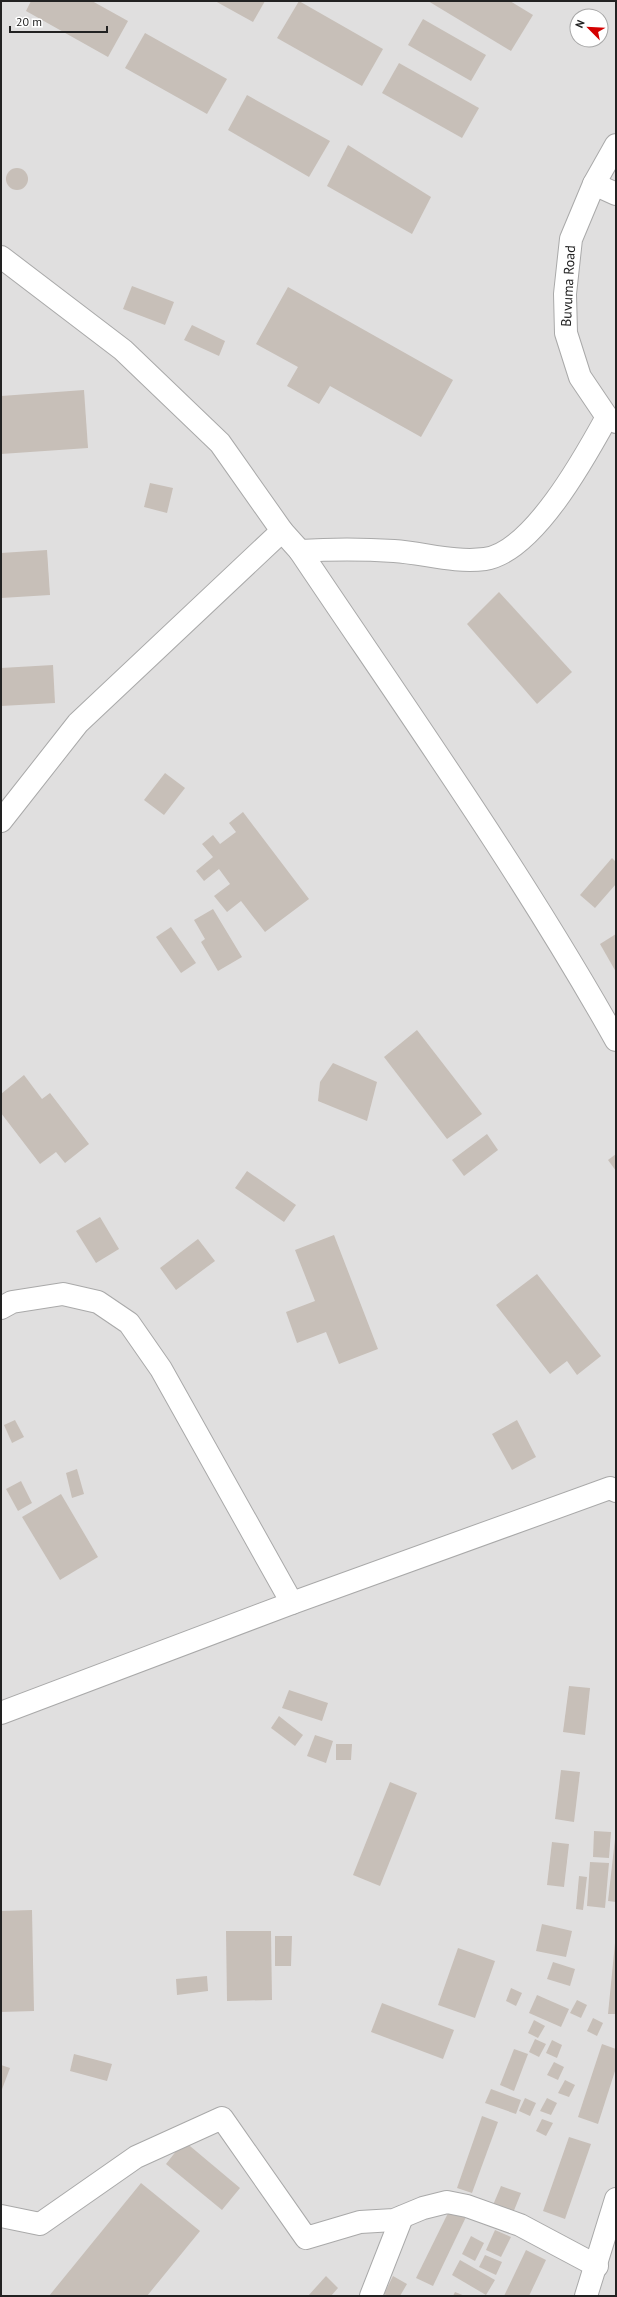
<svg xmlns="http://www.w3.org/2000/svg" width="617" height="2297" viewBox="0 0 617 2297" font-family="'PT Sans',sans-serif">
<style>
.residential{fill:#e0dfdf;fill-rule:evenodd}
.building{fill:#c7bfb8}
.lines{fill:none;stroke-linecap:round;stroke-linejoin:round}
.street-casing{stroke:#a9a9a9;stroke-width:24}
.street{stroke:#fff;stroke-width:22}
.labels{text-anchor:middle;stroke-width:3;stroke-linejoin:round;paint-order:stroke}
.street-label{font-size:14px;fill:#222;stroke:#fff}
</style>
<rect width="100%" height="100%" fill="#f2efe9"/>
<!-- residential -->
<path class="residential" d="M1,1H616V2296H1ZM577,16H601V40H577Z"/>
<!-- building -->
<g class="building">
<path d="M31,1H92L128,21L108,57L26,11Z"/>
<path d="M215,1H265L253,22Z"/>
<path d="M299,1L383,49L362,86L277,38Z"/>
<path d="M428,1H510L533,15L511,51Z"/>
<path d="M423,19L486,55L471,81L408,45Z"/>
<path d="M145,33L227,79L207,114L125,68Z"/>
<path d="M399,63L479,108L462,138L382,93Z"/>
<path d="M247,95L330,141L309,177L228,130Z"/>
<path d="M348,145L431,197L412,234L327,186Z"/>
<circle cx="17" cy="179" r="11"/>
<path d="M132,286L174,302L165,325L123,309Z"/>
<path d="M288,287L453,380L421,437L330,386L319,404L287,386L298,367L256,344Z"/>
<path d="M192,325L225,341L219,356L184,340Z"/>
<path d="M84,390L88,448L1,454V396Z"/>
<path d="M150,483L173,488L167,513L144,507Z"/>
<path d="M47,550L50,595L1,598V553Z"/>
<path d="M499,592L572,672L537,704L467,624Z"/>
<path d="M53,665L55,703L1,706V668Z"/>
<path d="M165,773L185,788L164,815L144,800Z"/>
<path d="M243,812L309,899L265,932L241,901L227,912L214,896L230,884L219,869L204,881L196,871L213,857L202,844L213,835L220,844L236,832L229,823Z"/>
<path d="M612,858L616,862V884L595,908L580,895Z"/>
<path d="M213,909L242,957L218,971L201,942L205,939L194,920Z"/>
<path d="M171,927L196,963L181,973L156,937Z"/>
<path d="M616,934V972L600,944Z"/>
<path d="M417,1030L482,1114L447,1139L384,1057Z"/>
<path d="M333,1063L377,1082L367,1121L318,1101L320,1082Z"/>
<path d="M24,1075L42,1099L50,1093L89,1144L65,1163L56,1152L40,1164L1,1113V1094Z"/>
<path d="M487,1134L498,1150L464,1176L452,1160Z"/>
<path d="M616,1154V1171L608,1160Z"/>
<path d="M247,1171L296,1205L284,1222L235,1188Z"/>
<path d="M100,1217L119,1249L96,1263L76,1231Z"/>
<path d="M334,1235L378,1349L339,1364L326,1332L297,1343L286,1312L315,1301L295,1250Z"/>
<path d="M198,1239L215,1261L176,1290L160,1268Z"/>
<path d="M537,1274L601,1356L577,1375L567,1361L550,1374L496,1305Z"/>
<path d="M15,1420L24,1437L12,1443L4,1425Z"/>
<path d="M517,1420L536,1457L512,1470L492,1434Z"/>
<path d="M77,1469L84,1494L72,1498L66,1473Z"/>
<path d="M21,1481L32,1503L18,1511L6,1489Z"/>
<path d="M61,1494L98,1557L60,1580L22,1517Z"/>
<path d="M569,1686L590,1688L585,1735L563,1732Z"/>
<path d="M289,1690L328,1703L322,1721L282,1708Z"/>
<path d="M279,1716L303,1735L295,1746L271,1728Z"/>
<path d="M315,1735L333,1741L326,1763L307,1756Z"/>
<path d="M336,1744H352L351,1760H336Z"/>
<path d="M561,1770L580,1772L574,1822L555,1819Z"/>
<path d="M390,1782L417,1793L380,1886L353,1875Z"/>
<path d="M594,1831L611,1832L609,1858L593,1857Z"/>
<path d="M615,1839H616V1902L608,1901Z"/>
<path d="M552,1842L569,1844L564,1887L547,1885Z"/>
<path d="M590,1862L609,1863L605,1908L587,1906Z"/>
<path d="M579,1876L587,1877L583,1910L576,1909Z"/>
<path d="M32,1910L34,2011L1,2012V1911Z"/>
<path d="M542,1924L572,1931L566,1957L536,1951Z"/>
<path d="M226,1931H271L272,2000L227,2001Z"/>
<path d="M275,1936H292L291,1966H275Z"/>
<path d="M615,1943H616V2014H608Z"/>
<path d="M458,1948L495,1961L475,2018L438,2005Z"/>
<path d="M553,1962L575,1969L570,1986L547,1979Z"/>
<path d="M207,1976L208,1991L177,1995L176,1979Z"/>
<path d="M511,1988L522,1993L516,2006L506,2001Z"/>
<path d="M537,1995L569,2009L561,2027L529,2013Z"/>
<path d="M577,2000L587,2005L581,2018L570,2013Z"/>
<path d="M382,2003L454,2030L443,2059L371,2032Z"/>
<path d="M593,2018L603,2023L597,2036L587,2031Z"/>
<path d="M534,2020L545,2026L538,2038L528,2033Z"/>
<path d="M535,2039L546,2044L539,2057L529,2052Z"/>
<path d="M552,2040L562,2045L557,2058L546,2053Z"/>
<path d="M602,2044L616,2049V2068L598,2124L578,2117Z"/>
<path d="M514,2049L528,2054L514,2091L500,2085Z"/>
<path d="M74,2054L112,2064L107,2081L70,2071Z"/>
<path d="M554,2062L564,2067L558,2080L547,2075Z"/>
<path d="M1,2065L10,2068L1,2092Z"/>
<path d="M565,2080L575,2085L569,2097L558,2093Z"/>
<path d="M491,2089L521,2100L516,2114L485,2103Z"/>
<path d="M525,2098L536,2103L530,2116L519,2111Z"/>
<path d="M547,2098L557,2103L551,2115L540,2111Z"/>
<path d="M482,2116L498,2122L472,2193L457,2188Z"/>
<path d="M542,2119L553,2123L546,2136L536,2131Z"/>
<path d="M569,2137L591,2144L565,2219L543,2211Z"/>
<path d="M184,2141L240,2188L222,2210L166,2164Z"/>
<path d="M141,2183L200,2231L147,2296H49Z"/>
<path d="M501,2186L521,2193L513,2213L493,2205Z"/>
<path d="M450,2209L466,2217L433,2286L416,2278Z"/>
<path d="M495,2230L511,2237L501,2257L486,2250Z"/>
<path d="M471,2236L484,2243L475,2261L462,2254Z"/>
<path d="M526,2250L546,2260L529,2296H504Z"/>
<path d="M485,2255L502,2262L496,2275L479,2267Z"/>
<path d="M460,2260L495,2280L486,2295L452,2275Z"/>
<path d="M326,2276L338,2288L331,2296H308Z"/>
<path d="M393,2276L407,2284L400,2296H388L384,2294Z"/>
<path d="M455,2292L465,2296H453Z"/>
</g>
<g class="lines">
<!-- street casing -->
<g class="street-casing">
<g id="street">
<path d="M616,145L594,184L571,239L565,294L566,333L580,377L607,417L616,422"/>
<path d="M594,184L616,194"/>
<path d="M1,257L123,350L220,443L282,531L300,551C408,712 521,871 616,1040"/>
<path d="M300,551C331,549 363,549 394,551C424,553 454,563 485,559C533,552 585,457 607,417"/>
<path d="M1,821L78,723L282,531"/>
<path d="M1,1308L12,1302L63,1294L98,1302L129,1323L161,1369L292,1603"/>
<path d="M1,1713L292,1603L610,1488L616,1491"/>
<path d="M1,2216L40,2224L136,2157L222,2118L306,2238L360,2222L394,2220L423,2208L447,2202L467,2206L520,2225L597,2266"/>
<path d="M371,2296L402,2217"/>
<path d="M586,2296L616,2199"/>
</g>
</g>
<!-- street -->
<use href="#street" class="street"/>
</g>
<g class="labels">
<!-- street labels -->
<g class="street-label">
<text transform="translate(568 286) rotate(-87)" y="5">Buvuma Road</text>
</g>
</g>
<!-- border -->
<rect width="617" height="2297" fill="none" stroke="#222222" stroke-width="4"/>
<!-- north arrow -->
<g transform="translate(589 28) rotate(294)"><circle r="19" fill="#ffffff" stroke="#a7a7a7"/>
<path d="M0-3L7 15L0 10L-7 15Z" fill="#d40000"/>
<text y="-6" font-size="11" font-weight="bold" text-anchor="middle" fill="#222222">N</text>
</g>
<!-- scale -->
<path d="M10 26v6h97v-6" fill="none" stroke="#222222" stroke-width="2"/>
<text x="16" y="26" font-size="12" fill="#222222" stroke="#ffffff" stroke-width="3" paint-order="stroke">20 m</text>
</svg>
